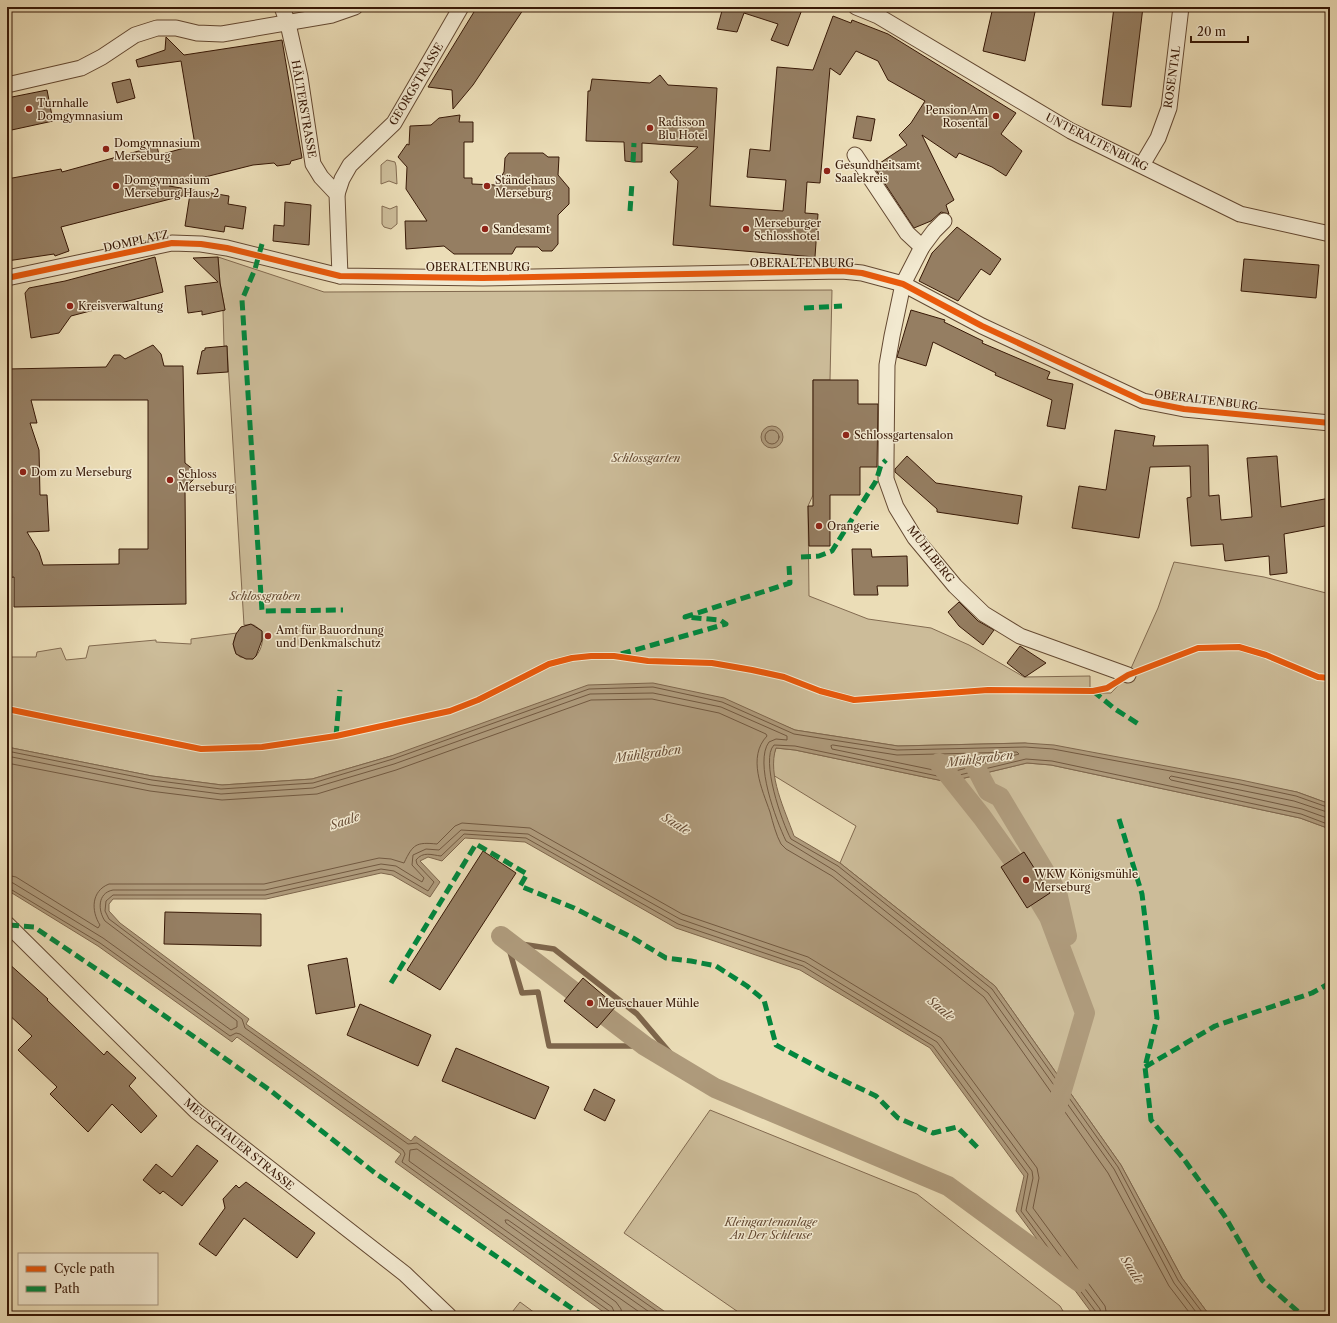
<svg xmlns="http://www.w3.org/2000/svg" width="1337" height="1323" viewBox="0 0 1337 1323" font-family="'Libre Caslon Text',serif">
<style>
.green{fill:#ccbc99;stroke:#826a50}
.water{fill:#ae9a7b;stroke:#7e664c}
.lines{fill:none;stroke-linecap:round;stroke-linejoin:round}
.shore{stroke:#725940;stroke-width:1}
.stream{stroke:#7e664c;stroke-width:5.5}
.canal{stroke:#ae9a7b;stroke-width:20}
.building{fill:#957e62;stroke:#371806;fill-rule:evenodd}
.street-casing{stroke:#644932;stroke-width:17}
.street{stroke:#f2e9d0;stroke-width:15}
.quiet{stroke:#00873e;stroke-width:5;stroke-dasharray:10 5;stroke-linecap:butt}
.cycleway-casing{stroke:#f2e9d0;stroke-width:8}
.cycleway{stroke:#e8590c;stroke-width:6}
.poi-dot{fill:#8f2418;stroke:#f2e9d0;stroke-width:1.5}
.labels{text-anchor:middle;stroke-width:3;stroke-linejoin:round;paint-order:stroke}
.street-label{font-size:11px;fill:#371806;stroke:#f2e9d0}
.poi-label{font-size:11px;fill:#371806;stroke:#f2e9d0;text-anchor:start}
.park-label{font-size:11px;font-style:italic;fill:#644932;stroke:#f2e9d0}
.water-label{font-size:12px;font-style:italic;fill:#674c35;stroke:#f2e9d0}
</style>
<rect width="100%" height="100%" fill="#ebddb7"/>
<filter id="stains"><feTurbulence type="fractalNoise" baseFrequency=".005" numOctaves="4"/><feColorMatrix values="0 0 0 0 .2 0 0 0 0 .09 0 0 0 0 .02 0 0 0 .5 -.17"/></filter>
<radialGradient id="worn" r=".72"><stop offset=".6" stop-color="#630" stop-opacity="0"/><stop offset="1" stop-color="#630" stop-opacity=".3"/></radialGradient>
<!-- green -->
<g class="green">
<path d="M387,160L395,162L396,166L397,184L389,181L381,184V165Z"/>
<path d="M382,206L390,209L397,206V224L391,229L384,227L382,224Z"/>
<path d="M218,257L324,292L832,290L830,380H813V495L808,506L809,596L868,619L931,628L969,645L1024,677L1090,676V693H1111L1128,675L1158,608L1174,562L1264,577L1330,594V804L1297,792L1025,743L898,746L795,730L778,723L391,756L312,779L222,785L152,776L7,747V657H36L37,652L61,648L66,660L86,658L89,646L156,640V642L191,644V639L237,633C232,642 232,651 240,657L253,659C261,652 264,642 262,631L254,625H244L227,346H224L223,311L225,310L220,283Z"/>
<path d="M776,748L795,750L948,782L1027,763L1051,765L1300,818L1330,829V1316H1210L1182,1278L1121,1165L995,986L840,863L856,826L773,775L772,760Z"/>
<path d="M710,1110L917,1194L1060,1306L1066,1316H744L624,1233Z"/>
<path d="M520,1302L539,1316H509Z"/>
</g>
<!-- water -->
<g class="water">
<circle cx="772" cy="437" r="11"/>
<path d="M653,683L724,698L795,730L898,746L1025,743L1054,745L1241,780L1297,792L1330,804V829L1300,818L1051,765L1027,763L948,782L795,750L776,748C767,775 785,810 794,836L840,863L995,986L1121,1165L1182,1278L1210,1316H1094L1016,1211L1024,1176L930,1048L800,970L676,928L525,842L465,838L442,861L428,857L420,861L440,882L430,897L392,875L381,873L266,899H113L109,904V911L120,923L249,1019L246,1024L411,1141L415,1136L671,1316H609L395,1162L401,1154L237,1037L232,1042L98,946L7,890V747L152,776L222,785L312,779L391,756L588,685Z"/>
</g>
<g class="lines">
<!-- shore -->
<g class="shore">
<circle cx="772" cy="437" r="7"/>
<path d="M833,745L897,755L1017,752L1019,754L948,773L832,749L831,746Z"/>
<path d="M7,751L152,780L221,789L313,783L393,759L589,689L653,687L722,702L794,734L897,750L1025,747L1053,749L1240,784L1296,796L1330,808"/>
<path d="M7,756L151,785L221,794L313,788L394,764L590,694L653,693L721,707L787,736V740L776,739L769,742C754,762 776,820 786,841L835,871L988,993L1114,1169L1174,1283L1199,1316"/>
<path d="M958,760L960,762L959,764L947,767L935,763L936,761Z"/>
<path d="M7,763L150,791L222,800L317,794L396,770L591,700L652,699L719,713L766,734L767,736C747,757 762,789 770,812C773,823 776,835 781,844L786,849L832,876L984,997L1108,1173L1169,1286L1192,1316"/>
<path d="M1330,813L1294,801L1171,776L1169,778L1171,780L1302,809L1330,819"/>
<path d="M7,875L16,877L98,928L100,925C91,911 91,891 109,884H264L379,858L391,859L404,863C413,844 416,842 437,844L455,826L462,823L530,828L682,914L808,957L941,1038L1037,1168L1039,1178L1033,1208L1105,1306L1107,1316"/>
<path d="M7,881L13,883L103,938L231,1030L237,1027V1021L105,921C98,911 97,893 113,890H265L381,864L396,866L422,882L424,878L412,865L413,855L426,849L439,850L461,830L528,834L680,919L805,962L937,1042L1032,1171L1033,1178L1026,1210L1100,1309L1101,1316"/>
<path d="M7,887L100,943L230,1036L236,1033L240,1034L403,1150L405,1154L402,1162L609,1311L611,1316"/>
<path d="M616,1316L612,1307L409,1161L410,1150L417,1149L655,1316"/>
<path d="M622,1316L621,1309L616,1302L506,1223L505,1220H508L645,1316"/>
<path d="M664,1316L417,1143L408,1144L245,1028L242,1019L109,919L105,911L106,901L113,895H265L381,869L394,871L428,891L434,882L417,864L416,860C423,851 432,855 441,856L464,834L526,838L678,924L803,966L933,1046L1028,1174L1021,1211L1096,1312V1316"/>
<path d="M1205,1316L1178,1280L1118,1167L992,989L838,866L791,839C782,823 760,759 774,745L795,746L947,778L1026,759L1052,761L1301,814L1330,825"/>
</g>
<!-- stream -->
<path class="stream" d="M645,1046H549L538,992L522,993L507,942L554,949L637,1014L683,1068"/>
<!-- canal -->
<g class="canal">
<path d="M972,760L988,791L1000,797L1057,892L1067,936"/>
<path d="M939,763L982,817L1023,874L1049,917L1085,1013L1057,1107"/>
<path d="M501,936L645,1046L715,1088L948,1186L1079,1282"/>
</g>
</g>
<!-- building -->
<g class="building">
<path d="M477,7H525L473,85L453,109L452,90L428,87Z"/>
<path d="M723,7H803L788,46L771,40L778,24L744,13L737,32L717,29Z"/>
<path d="M993,7H1036L1025,61L983,51Z"/>
<path d="M1114,7H1143L1131,107L1102,105Z"/>
<path d="M833,16L851,23L852,20L888,34L1016,113L1001,134L1022,151L1006,176L992,167L959,153L956,158L922,135L954,200L946,205L949,214L941,212L931,221L914,228L874,167L907,145L899,135L911,123L925,101L888,80L878,61L856,51L840,75L830,68L820,183L807,182L805,213L818,214L815,257L673,245L678,181L670,172L698,147L642,143V162H633L625,161L624,142L586,141L588,91H590L592,79L650,83L660,75L668,85L717,88L710,206L783,211L786,180L747,177L750,149L770,151L777,67L813,70Z"/>
<path d="M166,37L184,55L282,40L302,158L291,161L290,164L277,166L274,163L253,165L169,186L229,196L228,204L246,207L243,229L225,226L224,232L185,226L190,194L61,227L69,251L55,256L54,254L7,261V179L61,169L62,172L157,146L159,155L195,145L181,61L138,67L136,60L165,50Z"/>
<path d="M130,79L135,98L117,103L112,83Z"/>
<path d="M47,90L53,121L7,131V98Z"/>
<path d="M460,115L459,122H473V142H464V178H472V184L496,185L504,172L505,158L509,153H543L548,157H559L558,175L569,188V204L558,215V244L552,251H542L538,247H516L512,254H454L444,246L406,249L405,221H427L406,189L407,167L398,157L407,144L409,145L410,126L431,125L439,118Z"/>
<path d="M857,116L875,119L871,141L853,138Z"/>
<path d="M285,202L311,205L309,245L273,241L274,225L284,226Z"/>
<path d="M957,227L1001,259L990,275L981,269L958,301L919,281L932,253Z"/>
<path d="M155,257L163,292L71,316L59,333L31,338L25,293L29,288L65,281Z"/>
<path d="M218,257L220,283L225,310L202,315V311L188,313L185,286L218,282L193,258Z"/>
<path d="M1244,259L1319,265L1316,298L1241,291Z"/>
<path d="M911,310L945,320L944,322L983,341L982,343L1050,372L1047,379L1073,384L1065,429L1047,426L1052,400L995,375L996,373L933,342L926,366L897,357Z"/>
<path d="M153,345L161,354L164,366H183L185,463L194,470V479L189,484V489H185L186,604L14,607V577L7,578V369L106,367L114,355H120L125,359ZM31,400H148V549H119V564L43,565L39,552L27,532L49,531L47,495H40L39,450L30,423H37Z"/>
<path d="M227,346L228,372L197,374L202,351L205,350V348Z"/>
<path d="M813,380H858V404H878L877,467H860V495H830V546H809L808,506H813Z"/>
<path d="M1115,430L1155,436L1153,446L1208,445L1209,496L1219,495L1221,520L1252,517L1247,458L1277,456L1281,507L1330,498V525L1284,534L1287,573L1270,575L1269,556L1225,561L1223,544L1191,546L1187,498L1191,497L1190,466L1150,467L1139,538L1072,528L1079,486L1106,490Z"/>
<path d="M907,456L936,483L1022,496L1018,524L937,512V509L895,472V469Z"/>
<path d="M852,549H871L872,557L907,556L908,586H877L878,595H854Z"/>
<path d="M959,602L978,621L994,630L983,645L959,626L948,612Z"/>
<path d="M251,624L262,631V640L256,656L253,659H246L236,654L233,644L236,634L241,627Z"/>
<path d="M1020,646L1046,663L1025,677L1007,663Z"/>
<path d="M483,851L516,873L440,990L407,970Z"/>
<path d="M1024,852L1050,893L1027,908L1001,867Z"/>
<path d="M165,912L261,914V946L164,944Z"/>
<path d="M347,958L355,1007L316,1014L308,965Z"/>
<path d="M7,962L48,999L47,1000L104,1055L107,1051L136,1078L129,1086L157,1116L141,1133L112,1104L88,1132L50,1094L57,1087L18,1050L32,1036L7,1013Z"/>
<path d="M583,978L616,1006L597,1028L564,1001Z"/>
<path d="M360,1004L431,1035L418,1066L347,1035Z"/>
<path d="M456,1048L549,1087L535,1119L442,1081Z"/>
<path d="M594,1089L615,1100L605,1121L584,1110Z"/>
<path d="M197,1145L218,1161L182,1206L163,1191L160,1194L143,1180L156,1164L172,1177Z"/>
<path d="M246,1182L315,1233L297,1258L244,1218L216,1256L199,1244L225,1208L223,1199L236,1185L239,1188Z"/>
</g>
<g class="lines">
<!-- street casing -->
<g class="street-casing">
<g id="street">
<path d="M282,7L288,24L300,77L313,164L321,177L337,194L340,276"/>
<path d="M856,7L878,16L1071,131L1240,214L1330,234"/>
<path d="M7,85L81,68L102,57L135,35L157,28H176L197,33L222,34L332,15L355,7"/>
<path d="M855,155L907,233L922,247"/>
<path d="M1142,165L1158,138L1169,108L1181,7"/>
<path d="M337,194L342,179L350,165L394,123L461,7"/>
<path d="M944,221L934,231L922,247L903,284L892,336L887,365L886,460V479L896,507L915,538L955,586L984,614L1020,636L1128,675"/>
<path d="M7,278L172,243L201,244L227,248L340,276L483,278L842,271L862,273L903,284L982,326L1143,401L1184,409L1330,423"/>
<path d="M7,924L196,1111L405,1274L449,1316"/>
</g>
</g>
<!-- street -->
<use href="#street" class="street"/>
<!-- quiet -->
<g class="quiet">
<path d="M633,162L634,143"/>
<path d="M630,211L632,183"/>
<path d="M262,244L255,269L242,300L262,611L343,610"/>
<path d="M804,308L842,306"/>
<path d="M801,557L819,556L832,551L876,481L881,465L886,460"/>
<path d="M621,654L726,624L720,620L685,617L790,583L789,566"/>
<path d="M1093,691L1115,709L1140,725"/>
<path d="M336,736L340,690"/>
<path d="M1119,819L1142,894L1157,1018L1145,1067L1151,1120L1183,1158L1224,1215L1262,1280L1303,1316"/>
<path d="M9,925L34,927L135,995L271,1091L375,1173L583,1316"/>
<path d="M391,983L476,844L527,874L520,886L574,908L633,938L666,958L691,961L716,966L747,986L764,1000L776,1045L832,1075L876,1096L898,1118L933,1133L957,1127L980,1150"/>
<path d="M1145,1067L1215,1026L1312,993L1330,983"/>
</g>
<!-- cycleway casing -->
<g class="cycleway-casing">
<g id="cycleway">
<path d="M7,278L172,243L201,244L227,248L340,276L483,278L842,271L862,273L903,284L982,326L1143,401L1184,409L1330,423"/>
<path d="M7,709L201,749L262,747L336,736L450,711L478,700L549,664L572,658L591,656H614L648,661L712,663L752,670L784,677L820,691L854,700L988,690L1093,691L1107,688L1128,675L1198,648L1239,647L1266,655L1318,677L1330,678"/>
</g>
</g>
<!-- cycleway -->
<use href="#cycleway" class="cycleway"/>
</g>
<!-- markers -->
<g class="poi-dot">
<circle cx="29" cy="109" r="4"/>
<circle cx="996" cy="116" r="4"/>
<circle cx="650" cy="128" r="4"/>
<circle cx="106" cy="149" r="4"/>
<circle cx="827" cy="171" r="4"/>
<circle cx="116" cy="186" r="4"/>
<circle cx="487" cy="186" r="4"/>
<circle cx="485" cy="229" r="4"/>
<circle cx="746" cy="229" r="4"/>
<circle cx="70" cy="306" r="4"/>
<circle cx="846" cy="435" r="4"/>
<circle cx="23" cy="472" r="4"/>
<circle cx="170" cy="480" r="4"/>
<circle cx="819" cy="526" r="4"/>
<circle cx="268" cy="636" r="4"/>
<circle cx="1026" cy="880" r="4"/>
<circle cx="590" cy="1003" r="4"/>
</g>
<g class="labels">
<!-- street labels -->
<g class="street-label">
<text transform="translate(1172 77) rotate(-82)" y="4">ROSENTAL</text>
<text transform="translate(416 84) rotate(-59)" y="4">GEORGSTRASSE</text>
<text transform="translate(304 109) rotate(80)" y="4">HÄLTERSTRASSE</text>
<text transform="translate(1097 142) rotate(27)" y="4">UNTERALTENBURG</text>
<text transform="translate(136 241) rotate(-12)" y="4">DOMPLATZ</text>
<text x="802" y="267">OBERALTENBURG</text>
<text x="478" y="271">OBERALTENBURG</text>
<text transform="translate(1206 400) rotate(7)" y="4">OBERALTENBURG</text>
<text transform="translate(931 554) rotate(52)" y="4">MÜHLBERG</text>
<text transform="translate(239 1144) rotate(39)" y="4">MEUSCHAUER STRASSE</text>
</g>
<!-- poi labels -->
<g class="poi-label">
<text x="37" y="107">Turnhalle<tspan x="37" dy="13">Domgymnasium</tspan></text>
<text x="988" y="114" text-anchor="end">Pension Am<tspan x="988" dy="13">Rosental</tspan></text>
<text x="658" y="126">Radisson<tspan x="658" dy="13">Blu Hotel</tspan></text>
<text x="114" y="147">Domgymnasium<tspan x="114" dy="13">Merseburg</tspan></text>
<text x="835" y="169">Gesundheitsamt<tspan x="835" dy="13">Saalekreis</tspan></text>
<text x="124" y="184">Domgymnasium<tspan x="124" dy="13">Merseburg Haus 2</tspan></text>
<text x="495" y="184">Ständehaus<tspan x="495" dy="13">Merseburg</tspan></text>
<text x="754" y="227">Merseburger<tspan x="754" dy="13">Schlosshotel</tspan></text>
<text x="493" y="233">Sandesamt</text>
<text x="78" y="310">Kreisverwaltung</text>
<text x="854" y="439">Schlossgartensalon</text>
<text x="31" y="476">Dom zu Merseburg</text>
<text x="178" y="478">Schloss<tspan x="178" dy="13">Merseburg</tspan></text>
<text x="827" y="530">Orangerie</text>
<text x="276" y="634">Amt für Bauordnung<tspan x="276" dy="13">und Denkmalschutz</tspan></text>
<text x="1034" y="878">WKW Königsmühle<tspan x="1034" dy="13">Merseburg</tspan></text>
<text x="598" y="1007">Meuschauer Mühle</text>
</g>
<!-- park labels -->
<g class="park-label">
<text x="646" y="462">Schlossgarten</text>
<text x="265" y="600">Schlossgraben</text>
<text x="771" y="1226">Kleingartenanlage<tspan x="771" dy="13">An Der Schleuse</tspan></text>
</g>
<!-- water labels -->
<g class="water-label">
<text transform="translate(648 754) rotate(-8)" y="4">Mühlgraben</text>
<text transform="translate(980 759) rotate(-7)" y="4">Mühlgraben</text>
<text transform="translate(345 821) rotate(-19)" y="4">Saale</text>
<text transform="translate(676 824) rotate(32)" y="4">Saale</text>
<text transform="translate(941 1009) rotate(40)" y="4">Saale</text>
<text transform="translate(1132 1270) rotate(58)" y="4">Saale</text>
</g>
</g>
<!-- margin -->
<rect width="1337" height="1323" fill="none" stroke="#ebddb7" stroke-width="24"/>
<rect x="8" y="8" width="1321" height="1307" fill="none" stroke="#371806" stroke-width="2"/>
<rect x="12" y="12" width="1313" height="1299" fill="none" stroke="#371806"/>
<!-- legend -->
<rect x="18" y="1253" width="140" height="52" fill="#f2e9d0" stroke="#a7957f"/>
<rect x="26" y="1266" width="20" height="6" fill="#e8590c" stroke="#a7957f"/>
<text x="54" y="1273" font-size="12" fill="#371806">Cycle path</text>
<rect x="26" y="1286" width="20" height="6" fill="#00873e" stroke="#a7957f"/>
<text x="54" y="1293" font-size="12" fill="#371806">Path</text>
<!-- scale -->
<path d="M1191 36v6h57v-6" fill="none" stroke="#371806" stroke-width="2"/>
<text x="1197" y="36" font-size="12" fill="#371806" stroke="#f2e9d0" stroke-width="3" paint-order="stroke">20 m</text>
<rect width="100%" height="100%" filter="url(#stains)"/>
<rect width="100%" height="100%" fill="url(#worn)"/>
</svg>
